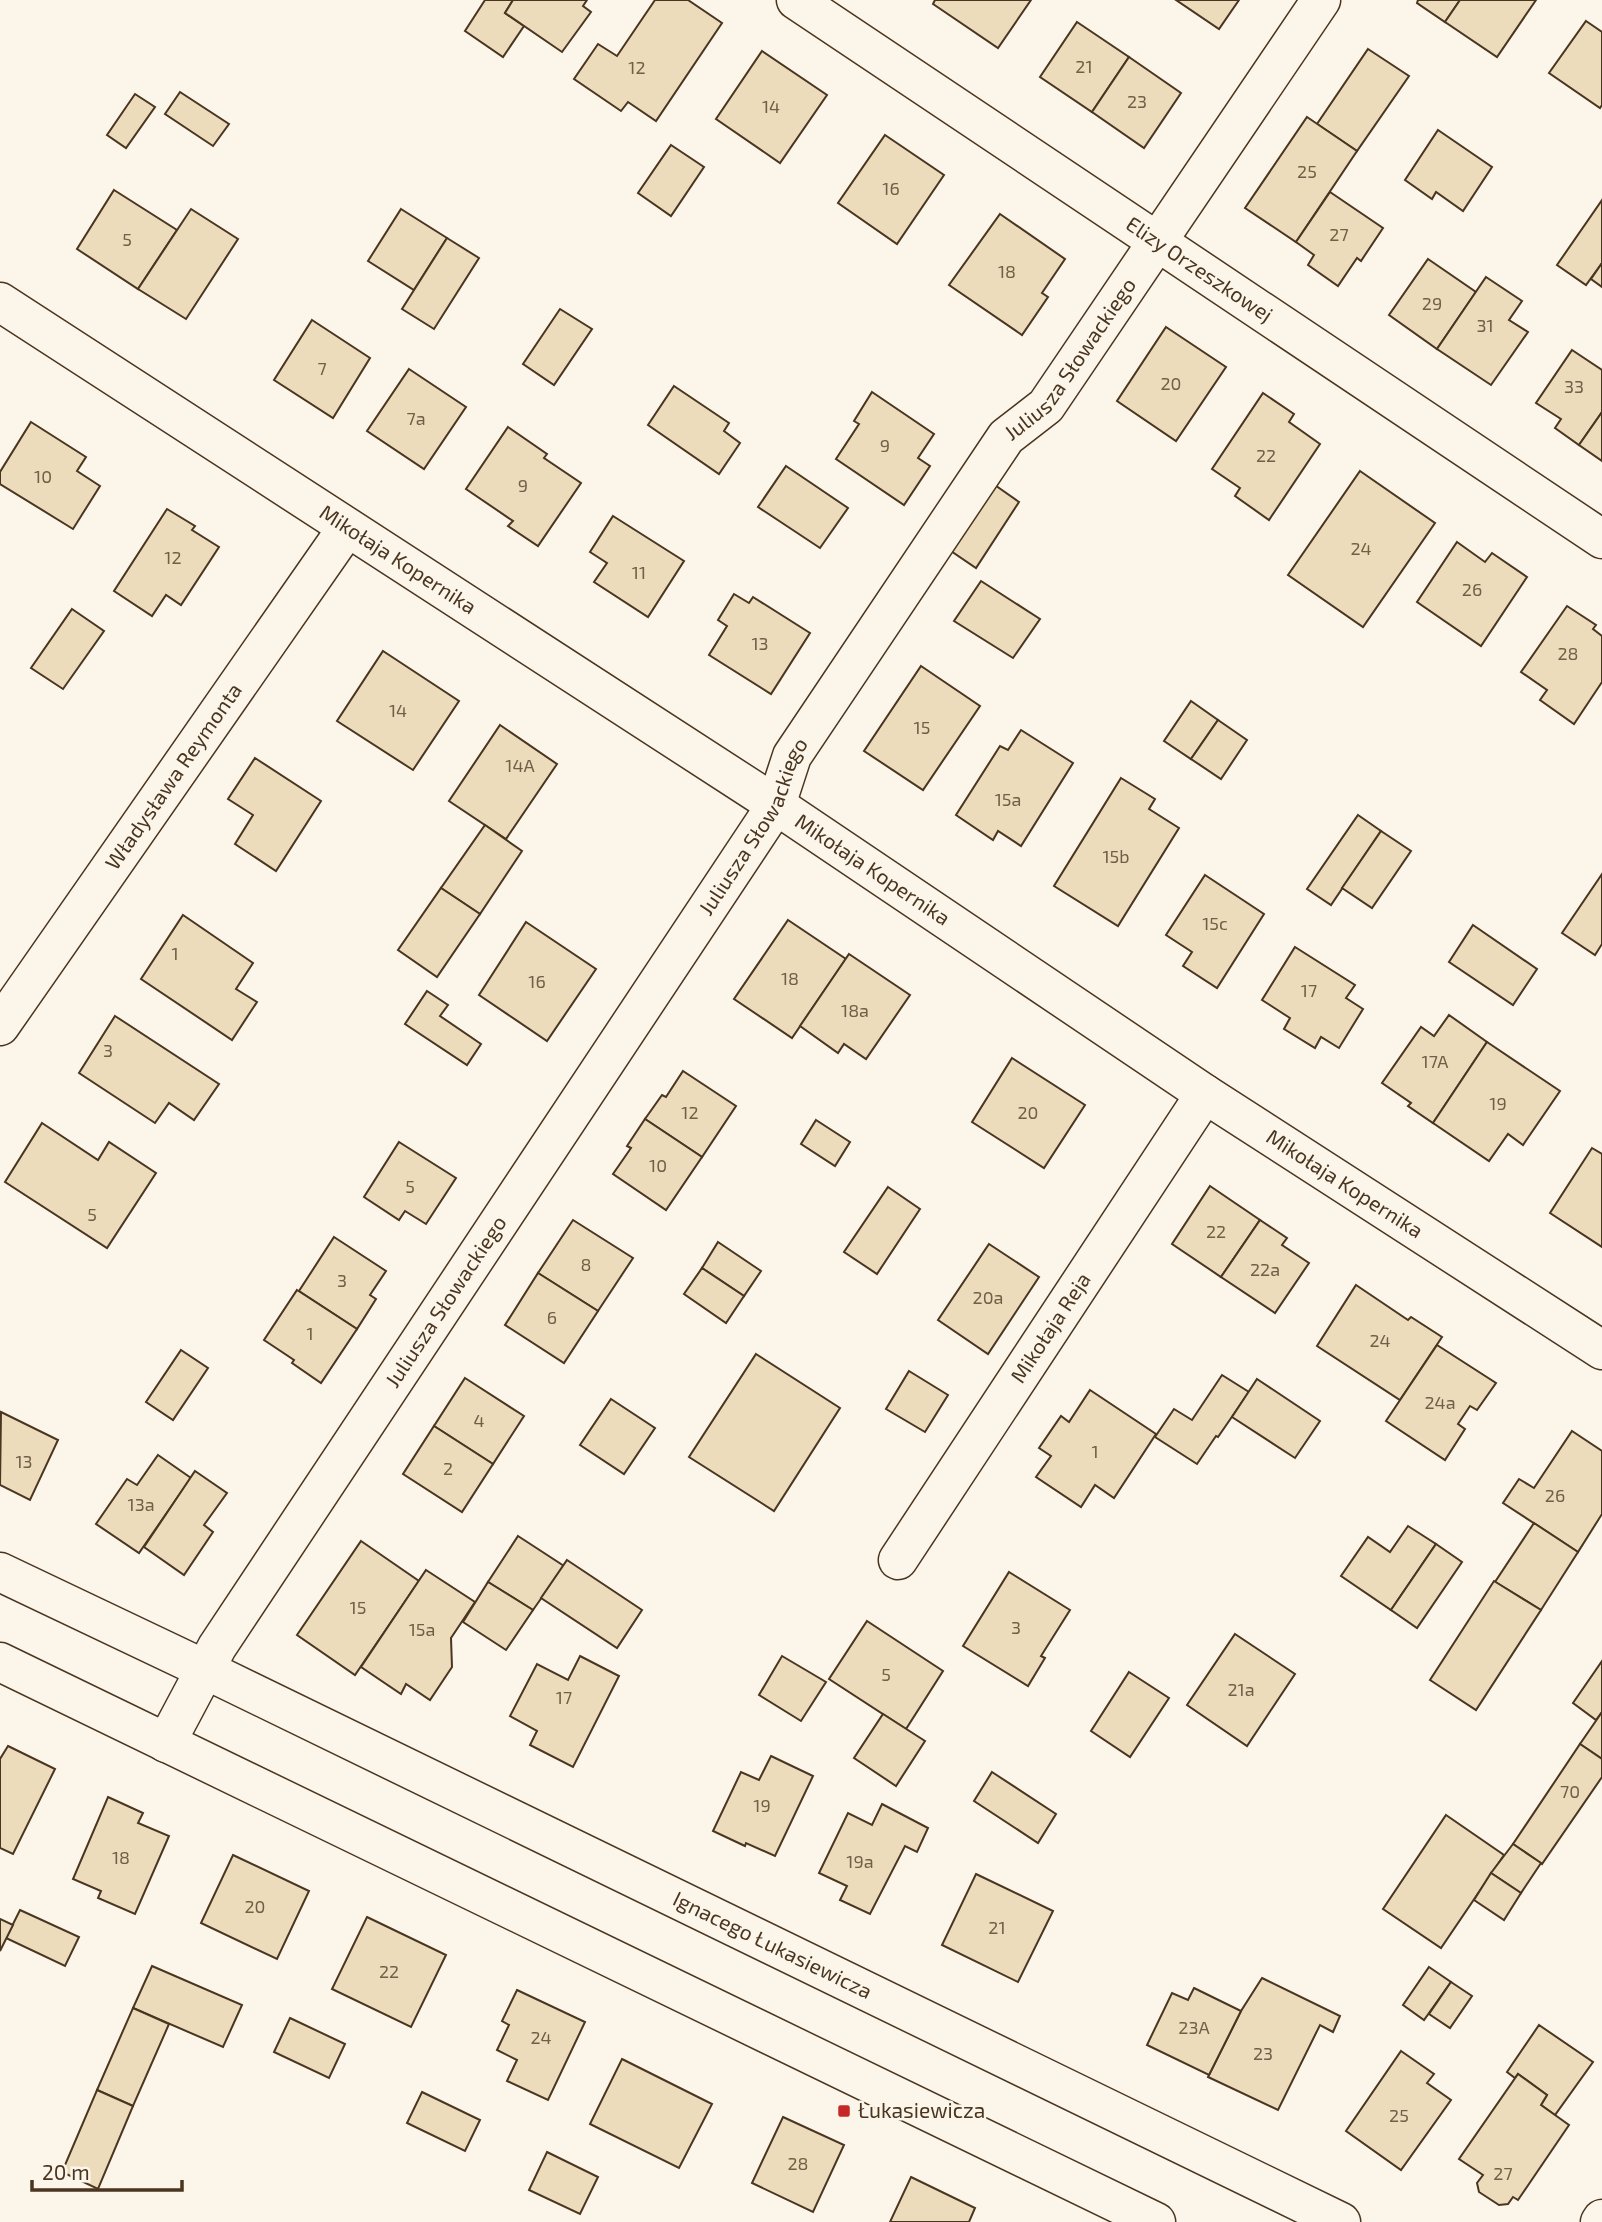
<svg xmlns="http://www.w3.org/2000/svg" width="1602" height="2222" viewBox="0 0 1602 2222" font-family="'Exo 2',sans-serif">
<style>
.building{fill:#ecdcbc;stroke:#4a3520;stroke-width:2}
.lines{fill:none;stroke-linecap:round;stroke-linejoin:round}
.street-casing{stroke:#4a3520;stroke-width:41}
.street{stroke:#fbf6e9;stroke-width:38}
.poi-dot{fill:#c62828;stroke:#fbf6e9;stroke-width:2.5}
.labels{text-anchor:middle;stroke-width:5;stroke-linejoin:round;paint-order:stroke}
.number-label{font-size:18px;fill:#725f47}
.street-label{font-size:21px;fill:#4a3520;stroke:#fbf6e9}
.poi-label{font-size:21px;fill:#4a3520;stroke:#fbf6e9;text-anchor:start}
</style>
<rect width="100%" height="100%" fill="#fbf6e9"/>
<!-- building -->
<g class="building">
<path d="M485,0H513L505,13L524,26L503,57L465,31Z"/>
<path d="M513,0H587L583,6L591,12L562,52L505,13Z"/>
<path d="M655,0H688L722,23L656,121L628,102L621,111L574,79L598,44L617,56Z"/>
<path d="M935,0H1031L998,48L933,4Z"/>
<path d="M1176,0H1239L1219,29Z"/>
<path d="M1418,0H1460L1445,22L1417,3Z"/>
<path d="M1460,0H1536L1497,57L1445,22Z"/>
<path d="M1586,21L1602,32V105L1600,108L1549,73Z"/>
<path d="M1077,22L1129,57L1092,112L1040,77Z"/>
<path d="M1368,49L1409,76L1357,151L1317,124Z"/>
<path d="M762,51L827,95L780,163L716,119Z"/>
<path d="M1129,57L1181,93L1144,148L1092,112Z"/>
<path d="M180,92L229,124L213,146L165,114Z"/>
<path d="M135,94L155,107L126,148L107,135Z"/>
<path d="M1307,117L1357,151L1296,242L1245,208Z"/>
<path d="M1438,130L1492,167L1463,211L1436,192L1432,199L1405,180Z"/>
<path d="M885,135L944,175L897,244L838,203Z"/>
<path d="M671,145L704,167L671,216L638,193Z"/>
<path d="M114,190L177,230L138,289L77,249Z"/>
<path d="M1330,192L1383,228L1361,261L1357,258L1338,286L1308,265L1314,255L1296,242Z"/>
<path d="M1602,200V263L1586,285L1557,265Z"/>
<path d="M191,209L238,239L186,319L138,289Z"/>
<path d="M401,209L447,238L414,290L368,261Z"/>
<path d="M1000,214L1065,259L1042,293L1048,297L1022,335L949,285Z"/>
<path d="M447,238L479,258L434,329L402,309Z"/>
<path d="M1428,259L1476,292L1437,349L1389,315Z"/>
<path d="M1602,263V287L1591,279Z"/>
<path d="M1486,277L1522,301L1509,320L1528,332L1491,385L1437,349Z"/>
<path d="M560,309L592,329L554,385L523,364Z"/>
<path d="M312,320L370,358L333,418L274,380Z"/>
<path d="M1166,327L1226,367L1176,441L1117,401Z"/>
<path d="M1572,350L1602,370V412L1579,445L1555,428L1561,419L1536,403Z"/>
<path d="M409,369L466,407L424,469L367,431Z"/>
<path d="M674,386L729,423L724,431L740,443L719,474L648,425Z"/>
<path d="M872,392L934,434L918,458L930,466L904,505L836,459L859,424L854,421Z"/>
<path d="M1263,393L1294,414L1289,422L1320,444L1269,520L1235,496L1240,488L1212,469Z"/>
<path d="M1602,412V461L1579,445Z"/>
<path d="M31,422L86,457L77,471L100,486L73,529L0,484V472Z"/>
<path d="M508,427L547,454L544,458L581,483L538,546L508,526L513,521L466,489Z"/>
<path d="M786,466L848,508L820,548L758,507Z"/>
<path d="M1360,471L1435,523L1363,627L1288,575Z"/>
<path d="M992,483L1019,502L976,568L948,549Z"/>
<path d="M167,509L195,526L192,530L219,547L181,605L166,595L152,616L114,591Z"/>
<path d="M613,516L684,561L648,617L594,582L607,563L590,552Z"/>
<path d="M1457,542L1485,562L1492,553L1527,577L1481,646L1417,602Z"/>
<path d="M981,581L1040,619L1013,658L954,621Z"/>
<path d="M734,594L749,603L753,597L810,633L771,694L709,655L727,626L718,620Z"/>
<path d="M1567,606L1596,625L1593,629L1602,636V682L1574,724L1540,700L1547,690L1521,672Z"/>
<path d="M72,609L104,631L63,689L31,668Z"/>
<path d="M383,651L459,701L413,770L337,721Z"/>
<path d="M921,666L980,706L923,790L864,751Z"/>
<path d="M1191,701L1218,720L1191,759L1164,741Z"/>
<path d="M1218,720L1247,740L1221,779L1191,759Z"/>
<path d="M500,725L557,764L506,839L449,801Z"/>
<path d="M1021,730L1073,763L1021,846L998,831L993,840L956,815L1000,746L1008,750Z"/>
<path d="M255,758L321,801L276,871L235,844L253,815L228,799Z"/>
<path d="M1121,778L1155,799L1149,809L1179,828L1118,926L1054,886Z"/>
<path d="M1358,815L1381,831L1331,905L1307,889Z"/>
<path d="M485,825L522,851L480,914L441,888Z"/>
<path d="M1381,831L1411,851L1372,908L1342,888Z"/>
<path d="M1602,874V944L1595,955L1562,933Z"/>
<path d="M1205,875L1264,914L1217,988L1183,966L1192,952L1166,935Z"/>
<path d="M441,888L480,914L437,977L398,950Z"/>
<path d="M183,915L253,963L236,989L257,1002L232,1040L141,979Z"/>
<path d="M788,920L846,959L792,1038L734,999Z"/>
<path d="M526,922L596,969L547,1041L479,995Z"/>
<path d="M1473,925L1537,969L1513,1005L1449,962Z"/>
<path d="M1295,947L1355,985L1346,998L1363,1009L1339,1048L1321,1037L1315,1048L1284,1029L1290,1018L1262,1000Z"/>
<path d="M849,954L910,995L866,1059L844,1044L838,1053L800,1026Z"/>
<path d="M427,991L448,1005L440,1016L481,1044L467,1065L405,1024Z"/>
<path d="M1449,1015L1487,1042L1433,1123L1408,1106L1411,1103L1382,1083L1421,1027L1434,1036Z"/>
<path d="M115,1016L219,1084L194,1120L169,1103L155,1123L79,1073Z"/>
<path d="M1487,1042L1560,1091L1523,1145L1508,1134L1489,1161L1433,1123Z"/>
<path d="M1012,1058L1085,1105L1044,1168L972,1122Z"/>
<path d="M683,1071L736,1106L702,1157L645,1119L662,1095L666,1097Z"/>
<path d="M645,1119L702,1157L666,1210L613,1174L631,1148L627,1146Z"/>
<path d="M816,1120L850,1142L835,1166L801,1144Z"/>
<path d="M42,1123L98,1160L109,1142L156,1173L107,1248L5,1182Z"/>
<path d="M399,1142L456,1178L426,1224L405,1211L399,1220L364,1197Z"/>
<path d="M1592,1148L1602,1154V1247L1550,1213Z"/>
<path d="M1210,1186L1260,1220L1221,1277L1172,1244Z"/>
<path d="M888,1187L920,1209L877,1274L844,1252Z"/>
<path d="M573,1220L633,1258L598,1311L538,1273Z"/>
<path d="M1260,1220L1287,1238L1282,1245L1309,1263L1275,1313L1221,1277Z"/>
<path d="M334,1237L386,1271L370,1295L376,1299L357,1329L299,1291Z"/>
<path d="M718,1242L761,1271L744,1296L702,1268Z"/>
<path d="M989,1244L1039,1277L988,1354L938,1320Z"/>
<path d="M702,1268L744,1296L726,1323L684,1294Z"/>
<path d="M538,1273L598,1311L564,1363L505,1325Z"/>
<path d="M1356,1285L1408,1320L1411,1317L1442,1337L1400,1400L1317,1346Z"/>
<path d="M297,1290L357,1329L321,1383L292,1363L294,1360L264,1340Z"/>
<path d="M1437,1345L1496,1383L1477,1410L1470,1406L1458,1424L1465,1429L1445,1460L1386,1421Z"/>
<path d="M181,1350L208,1368L173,1420L146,1402Z"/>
<path d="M756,1354L840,1408L774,1511L689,1457Z"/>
<path d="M909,1371L948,1395L925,1432L886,1409Z"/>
<path d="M1222,1375L1249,1392L1218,1437L1216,1436L1197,1464L1155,1437L1174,1409L1192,1420Z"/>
<path d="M465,1378L524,1416L493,1464L434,1426Z"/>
<path d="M1257,1379L1320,1421L1295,1458L1232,1417Z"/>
<path d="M1090,1390L1156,1434L1114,1498L1095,1485L1081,1507L1036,1477L1051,1456L1039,1448L1061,1416L1069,1422Z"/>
<path d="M611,1399L655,1428L624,1474L580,1445Z"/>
<path d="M1,1412L58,1440L30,1500L0,1485Z"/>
<path d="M434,1426L493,1464L462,1512L403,1474Z"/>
<path d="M1572,1431L1602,1451V1514L1578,1552L1503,1503L1519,1479L1534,1488Z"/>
<path d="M158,1455L191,1478L139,1553L96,1524L127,1479L137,1485Z"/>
<path d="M195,1471L227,1493L204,1525L213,1532L184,1575L144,1547Z"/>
<path d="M1534,1523L1578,1552L1541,1610L1495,1582Z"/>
<path d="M1408,1526L1436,1544L1391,1610L1341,1576L1368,1537L1390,1552Z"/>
<path d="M518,1536L564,1566L533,1610L488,1582Z"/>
<path d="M361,1541L419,1581L355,1675L297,1635Z"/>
<path d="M1436,1544L1462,1562L1417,1628L1391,1610Z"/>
<path d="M567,1560L642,1610L617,1648L541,1598Z"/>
<path d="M426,1570L475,1602L451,1638L452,1667L430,1700L406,1684L401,1694L361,1667Z"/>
<path d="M1009,1572L1070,1610L1041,1656L1045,1658L1028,1686L963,1646Z"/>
<path d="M1494,1581L1541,1610L1476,1710L1430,1680Z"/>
<path d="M488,1582L533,1610L506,1650L463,1622Z"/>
<path d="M867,1621L943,1671L906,1729L829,1679Z"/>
<path d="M1235,1634L1295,1674L1247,1746L1187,1705Z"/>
<path d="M580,1656L619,1676L573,1767L530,1745L537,1731L510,1716L537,1664L568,1680Z"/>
<path d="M782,1656L826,1682L801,1721L759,1695Z"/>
<path d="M1602,1661V1712L1596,1720L1573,1703Z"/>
<path d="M1129,1672L1169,1698L1130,1757L1091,1731Z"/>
<path d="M1602,1712V1759L1580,1744Z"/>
<path d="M883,1714L925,1741L896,1786L854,1758Z"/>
<path d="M1580,1744L1602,1759V1777L1542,1864L1513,1844Z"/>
<path d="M8,1746L55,1769L13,1854L0,1848V1759Z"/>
<path d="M771,1756L813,1776L775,1856L746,1843L745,1846L713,1831L741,1772L759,1780Z"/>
<path d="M992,1772L1056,1814L1038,1843L974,1801Z"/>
<path d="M108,1797L143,1813L138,1823L169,1836L135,1914L98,1898L101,1891L73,1879Z"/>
<path d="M882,1804L928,1828L917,1852L905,1846L870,1914L840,1900L847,1886L819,1873L848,1813L872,1825Z"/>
<path d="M1446,1815L1504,1855L1441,1948L1383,1909Z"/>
<path d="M1513,1844L1541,1863L1521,1893L1491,1873Z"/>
<path d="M233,1855L309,1891L277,1959L201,1923Z"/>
<path d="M1491,1873L1521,1893L1504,1920L1474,1900Z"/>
<path d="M976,1874L1053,1911L1018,1982L942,1945Z"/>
<path d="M20,1910L79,1937L65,1966L6,1938Z"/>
<path d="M367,1917L446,1955L411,2027L332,1989Z"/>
<path d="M0,1919L13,1925L0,1951Z"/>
<path d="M152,1966L242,2005L223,2047L133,2008Z"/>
<path d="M1429,1967L1451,1982L1424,2020L1403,2005Z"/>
<path d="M1262,1978L1340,2016L1333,2032L1320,2025L1278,2110L1208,2077L1241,2011Z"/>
<path d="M1451,1982L1472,1996L1450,2028L1429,2014Z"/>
<path d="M1194,1988L1241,2011L1209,2075L1147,2045L1172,1993L1188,2000Z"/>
<path d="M517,1990L585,2022L548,2100L507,2081L517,2060L497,2050L509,2025L502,2021Z"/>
<path d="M133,2008L169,2024L133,2106L97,2090Z"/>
<path d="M290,2018L345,2044L329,2078L274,2052Z"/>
<path d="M1539,2025L1593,2062L1555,2115L1541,2105L1547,2095L1518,2074L1515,2078L1507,2072Z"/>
<path d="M1401,2051L1434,2074L1427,2083L1451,2100L1401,2170L1346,2131Z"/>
<path d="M622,2059L712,2104L679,2168L590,2124Z"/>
<path d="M1518,2074L1547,2095L1541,2105L1569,2125L1518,2200L1513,2197L1508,2204L1499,2205L1479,2192L1477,2183L1483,2175L1459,2159Z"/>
<path d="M97,2090L133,2106L98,2189L62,2172Z"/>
<path d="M422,2092L480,2120L465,2151L407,2123Z"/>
<path d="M783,2117L844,2145L813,2212L752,2183Z"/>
<path d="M547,2152L598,2177L580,2214L529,2190Z"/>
<path d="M911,2177L975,2208L969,2222H890Z"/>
</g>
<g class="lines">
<!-- street casing -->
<g class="street-casing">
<g id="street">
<path id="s1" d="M796,0L1602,539"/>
<path id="s2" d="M0,302L776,805L1205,1094L1602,1350"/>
<path id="s3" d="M0,1026L347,528"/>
<path id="s4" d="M898,1560L1205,1094"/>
<path id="s5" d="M0,1572L204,1669L1341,2222"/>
<path d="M0,1662L1156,2222"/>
<path id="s6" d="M166,1743L217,1647L776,805L792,756L1006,437L1046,406L1321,0"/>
<path d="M1600,2222L1602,2219"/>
</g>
</g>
<!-- street -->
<use href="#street" class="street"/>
</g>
<!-- markers -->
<rect class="poi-dot" x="837" y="2104" width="14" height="14" rx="3.5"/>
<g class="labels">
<!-- number labels -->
<g class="number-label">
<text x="1084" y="73">21</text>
<text x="637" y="74">12</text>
<text x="1137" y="108">23</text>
<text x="771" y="113">14</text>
<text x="1307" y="178">25</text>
<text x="891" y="195">16</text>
<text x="1339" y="241">27</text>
<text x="127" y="246">5</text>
<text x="1007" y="278">18</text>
<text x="1432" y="310">29</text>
<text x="1485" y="332">31</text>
<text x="322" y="375">7</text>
<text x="1171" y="390">20</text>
<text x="1574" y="393">33</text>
<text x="416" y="425">7a</text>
<text x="885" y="452">9</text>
<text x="1266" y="462">22</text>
<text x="43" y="483">10</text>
<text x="523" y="492">9</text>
<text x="1361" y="555">24</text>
<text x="173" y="564">12</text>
<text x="639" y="579">11</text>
<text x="1472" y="596">26</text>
<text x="760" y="650">13</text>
<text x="1568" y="660">28</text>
<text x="398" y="717">14</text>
<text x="922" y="734">15</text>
<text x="520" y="772">14A</text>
<text x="1008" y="806">15a</text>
<text x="1116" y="863">15b</text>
<text x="1215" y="930">15c</text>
<text x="175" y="960">1</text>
<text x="790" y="985">18</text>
<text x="537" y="988">16</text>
<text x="1309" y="997">17</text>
<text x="855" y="1017">18a</text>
<text x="108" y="1057">3</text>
<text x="1435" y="1068">17A</text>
<text x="1498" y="1110">19</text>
<text x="690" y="1119">12</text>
<text x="1028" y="1119">20</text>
<text x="658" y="1172">10</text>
<text x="410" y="1193">5</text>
<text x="92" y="1221">5</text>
<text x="1216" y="1238">22</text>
<text x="586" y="1271">8</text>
<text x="1265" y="1276">22a</text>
<text x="342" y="1287">3</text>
<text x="988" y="1304">20a</text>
<text x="552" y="1324">6</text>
<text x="310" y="1340">1</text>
<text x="1380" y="1347">24</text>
<text x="1440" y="1409">24a</text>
<text x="479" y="1427">4</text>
<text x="1095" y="1458">1</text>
<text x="24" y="1468">13</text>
<text x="448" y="1475">2</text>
<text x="1555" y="1502">26</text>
<text x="141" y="1511">13a</text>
<text x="358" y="1614">15</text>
<text x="1016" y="1634">3</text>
<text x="422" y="1636">15a</text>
<text x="886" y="1681">5</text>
<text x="1241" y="1696">21a</text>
<text x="564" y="1704">17</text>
<text x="1570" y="1798">70</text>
<text x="762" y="1812">19</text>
<text x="121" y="1864">18</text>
<text x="860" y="1868">19a</text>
<text x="255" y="1913">20</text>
<text x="997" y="1934">21</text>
<text x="389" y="1978">22</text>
<text x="1194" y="2034">23A</text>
<text x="541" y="2044">24</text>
<text x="1263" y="2060">23</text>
<text x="1399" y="2122">25</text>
<text x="798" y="2170">28</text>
<text x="1503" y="2180">27</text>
</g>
<!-- street labels -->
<g class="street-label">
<text dy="7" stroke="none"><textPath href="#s1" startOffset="485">Elizy Orzeszkowej</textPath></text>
<text dy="7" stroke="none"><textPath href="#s6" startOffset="1657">Juliusza Słowackiego</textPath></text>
<text dy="7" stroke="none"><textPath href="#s2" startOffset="474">Mikołaja Kopernika</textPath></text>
<text dy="7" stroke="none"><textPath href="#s3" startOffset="304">Władysława Reymonta</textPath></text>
<text dy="7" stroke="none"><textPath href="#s6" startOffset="1090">Juliusza Słowackiego</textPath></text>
<text dy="7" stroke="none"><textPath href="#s2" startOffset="1041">Mikołaja Kopernika</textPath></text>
<text dy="7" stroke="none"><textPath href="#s2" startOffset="1608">Mikołaja Kopernika</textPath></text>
<text dy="7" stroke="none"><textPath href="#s6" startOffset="523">Juliusza Słowackiego</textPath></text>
<text dy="7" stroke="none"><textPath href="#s4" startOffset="278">Mikołaja Reja</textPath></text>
<text dy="7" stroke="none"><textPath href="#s5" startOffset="858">Ignacego Łukasiewicza</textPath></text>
</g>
<!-- poi labels -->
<g class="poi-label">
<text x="858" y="2118">Łukasiewicza</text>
</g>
</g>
<!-- scale -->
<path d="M32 2180v10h150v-10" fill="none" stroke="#4a3520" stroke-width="3.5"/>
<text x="42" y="2180" font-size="21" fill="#4a3520" stroke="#fbf6e9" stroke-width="5" paint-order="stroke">20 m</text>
</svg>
